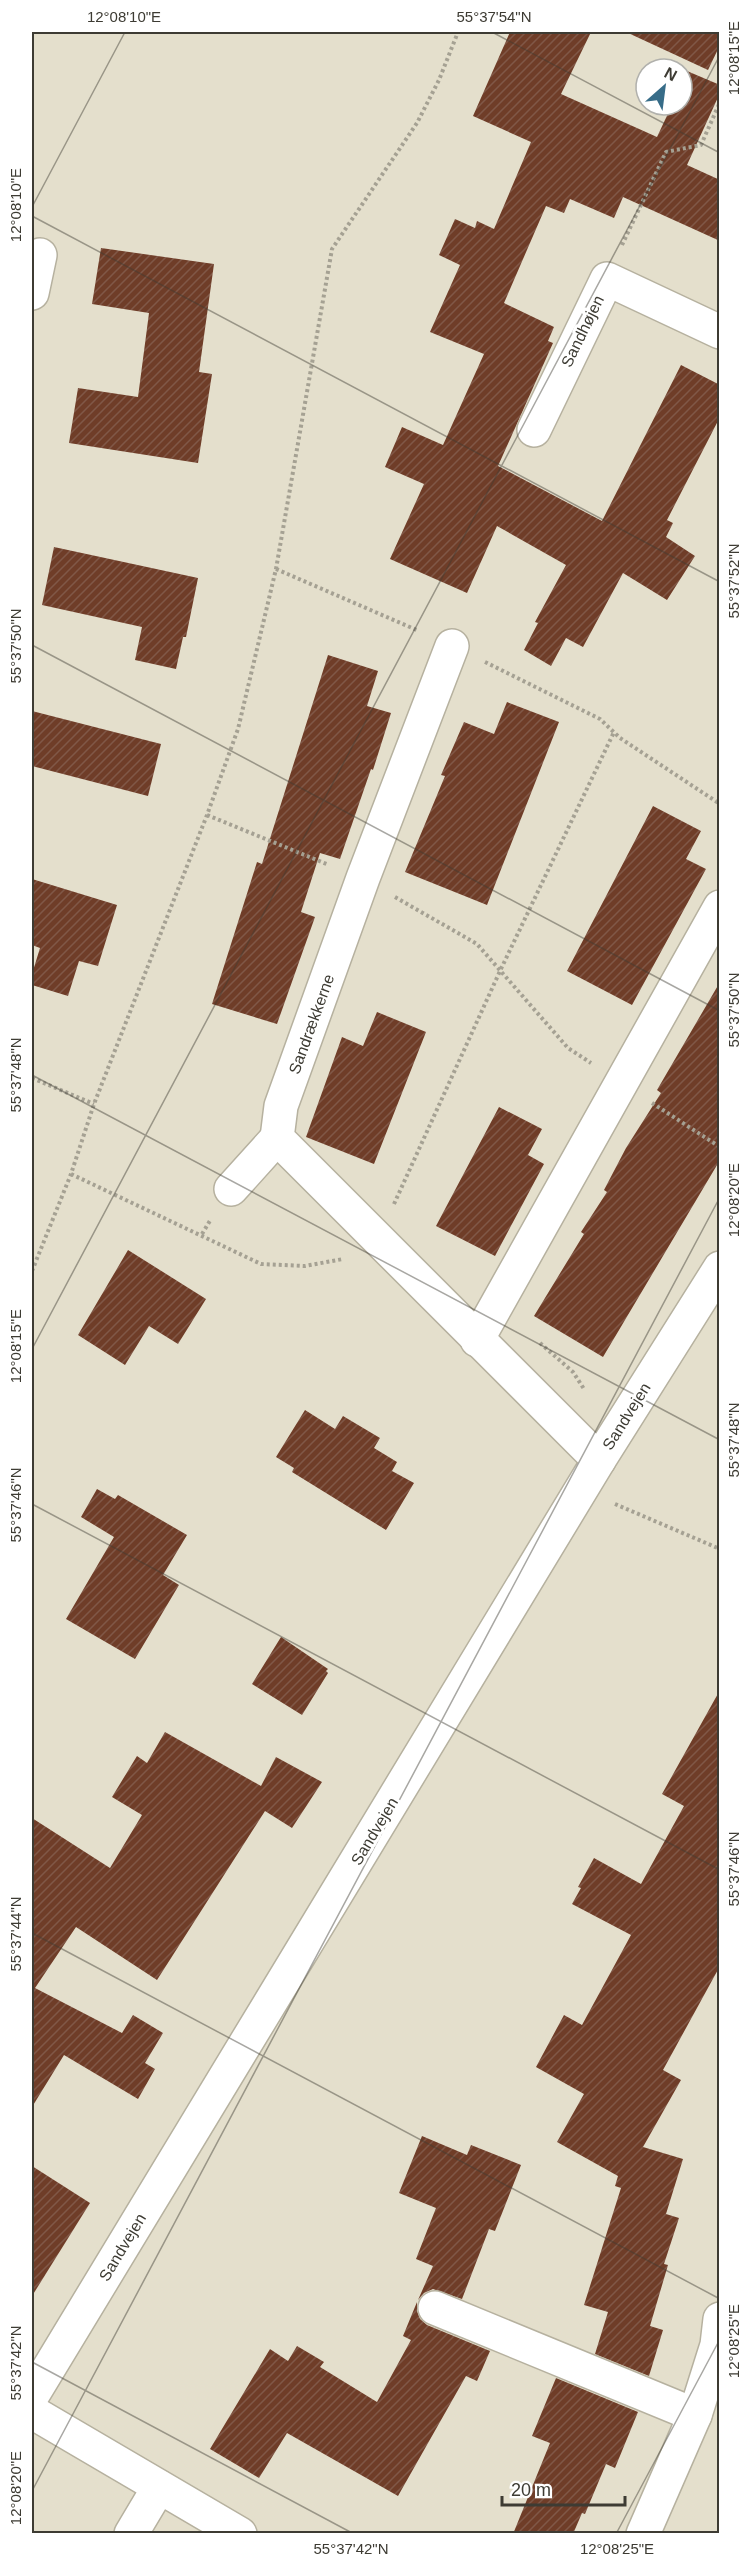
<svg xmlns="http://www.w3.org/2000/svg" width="751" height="2565" viewBox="0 0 751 2565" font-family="Arial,sans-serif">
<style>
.building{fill:url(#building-hatch)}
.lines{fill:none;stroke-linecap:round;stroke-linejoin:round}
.minor-casing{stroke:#b6b19f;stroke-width:36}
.path{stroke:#a5a193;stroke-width:4;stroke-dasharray:3 3;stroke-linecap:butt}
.minor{stroke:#fff;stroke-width:33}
.ticks{fill:none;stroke:#3d3b33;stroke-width:1.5;stroke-opacity:0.45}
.labels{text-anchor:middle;stroke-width:6;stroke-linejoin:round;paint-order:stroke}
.street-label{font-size:16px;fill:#3d3b33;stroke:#fff}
.neatline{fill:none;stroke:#3d3b33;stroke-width:2}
.ticks-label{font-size:15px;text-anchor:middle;fill:#3d3b33}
</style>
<defs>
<pattern id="building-hatch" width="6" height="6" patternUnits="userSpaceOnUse" patternTransform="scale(1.5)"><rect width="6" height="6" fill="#6f3d28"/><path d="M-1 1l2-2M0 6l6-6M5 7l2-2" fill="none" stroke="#805847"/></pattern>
</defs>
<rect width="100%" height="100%" fill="#e4dfcc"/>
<!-- building -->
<g class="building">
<path d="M510,32H591L561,94L657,137L672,105H682V83L687,71L720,85V93L687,165L720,180V241L623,197L614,218L570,199L564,213L546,206L504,303L554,327L548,341L553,343L498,466L602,521L681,365L720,385V417L667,520L673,523L666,537L695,556L667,600L623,573L583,647L566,638L551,666L524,650L538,623L535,622L566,565L497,526L467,593L390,559L424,484L385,467L402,427L443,445L484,354L430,332L460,265L439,255L455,219L475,228L477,221L494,229L531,142L473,116Z"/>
<path d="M626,32H720V45L708,70Z"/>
<path d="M101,248L214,264L199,372L212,374L198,463L69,443L78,388L138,397L149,313L92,304Z"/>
<path d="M54,547L198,578L186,637H183L176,669L135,660L142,627L42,605Z"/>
<path d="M328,655L378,671L367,706L391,713L373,770L371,769L340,859L320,853L301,912L315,917L277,1024L212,1004L257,862L262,864Z"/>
<path d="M507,702L559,722L487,905L405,872L445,776L441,775L464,722L494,734Z"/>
<path d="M32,711L161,744L148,796L32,766Z"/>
<path d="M653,806L701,831L686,859L706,869L632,1005L567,971Z"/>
<path d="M32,879L117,905L98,966L79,961L68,996L32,985V974L40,948L32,945Z"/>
<path d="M720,982V1160L603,1357L534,1316L584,1234L581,1232L607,1192L604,1190L626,1148L661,1093L657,1090Z"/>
<path d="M377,1012L426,1032L374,1164L306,1137L342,1037L363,1046Z"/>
<path d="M499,1107L542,1129L528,1155L544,1164L495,1256L436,1226Z"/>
<path d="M128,1250L206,1299L178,1344L149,1326L125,1365L78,1335Z"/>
<path d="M305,1410L335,1429L343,1416L380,1438L374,1448L397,1462L392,1471L414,1483L386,1530L292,1472L294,1468L276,1457Z"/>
<path d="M97,1489L115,1499L118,1495L187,1535L163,1575L179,1585L135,1659L66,1619L114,1537L81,1517Z"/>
<path d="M281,1637L328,1669L326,1671L328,1673L302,1715L252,1684Z"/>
<path d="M720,1690V1966L663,2070L681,2080L643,2147L683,2159L666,2214L679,2218L664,2264L668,2265L650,2326L663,2330L649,2376L595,2354L608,2312L584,2305L621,2188L615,2186L618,2176L557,2142L584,2094L536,2067L564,2015L582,2025L631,1935L572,1904L581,1888L578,1887L594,1858L641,1884L684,1806L662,1794Z"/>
<path d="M165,1732L261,1786L276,1757L322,1782L292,1828L265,1811L157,1980L76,1927L35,1988L122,2033L133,2015L163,2033L145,2063L155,2069L138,2099L64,2055L32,2107V1818L110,1868L142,1815L112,1797L137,1756L147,1763Z"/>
<path d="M422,2136L467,2155L471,2145L521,2165L495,2231L489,2229L462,2299L433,2289L424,2293L418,2300L433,2266L416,2259L436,2208L399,2193Z"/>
<path d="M32,2166L90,2203L32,2296Z"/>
<path d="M417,2302V2311L420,2319L427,2325L490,2351L477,2381L466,2376L398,2496L287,2433L259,2478L210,2449L270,2349L288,2361L297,2346L324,2362L320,2367L377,2402L411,2340L403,2336Z"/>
<path d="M556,2378L638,2412L615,2468L606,2464L585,2514L582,2513L573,2534H513L550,2443L532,2436Z"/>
</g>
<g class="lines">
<!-- minor casing -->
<g class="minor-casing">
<g id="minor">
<path d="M32,293L40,255"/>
<path d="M534,430L607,279L720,332"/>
<path d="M452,646L363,878L281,1106L277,1138L599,1460"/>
<path d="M231,1189L277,1138"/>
<path d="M477,1340L720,907"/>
<path d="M435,2308L695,2415"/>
<path d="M32,2396L599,1460L720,1268"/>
<path d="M32,2412L240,2534"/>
<path d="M131,2534L159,2487"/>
<path d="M643,2534L695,2415L717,2345L720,2319"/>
</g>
</g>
<!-- path -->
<g class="path">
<path d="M622,245L666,152L701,145L720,102"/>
<path d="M276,569L419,631"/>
<path d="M485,662L600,719L620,738L720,804"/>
<path d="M207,815L329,865"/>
<path d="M395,897L477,944L568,1048L591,1063"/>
<path d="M32,1078L94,1104"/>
<path d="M652,1103L720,1147"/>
<path d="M71,1174L261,1264L305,1266L343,1259"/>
<path d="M394,1204L500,971L614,732"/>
<path d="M202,1234L211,1219"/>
<path d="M32,1271L71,1174L94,1104L207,815L238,729L276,569L332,249L417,123L439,80L458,32"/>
<path d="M540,1343L573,1372L584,1389"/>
<path d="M615,1504L720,1549"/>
</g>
<!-- minor -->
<use href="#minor" class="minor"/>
</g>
<!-- ticks -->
<path class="ticks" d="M492,32L720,153M32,207L125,32M32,216L720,582M32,645L720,1011M32,1075L720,1440M32,1349L720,55M32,1504L720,1870M32,1933L720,2299M32,2362L354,2534M32,2491L720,1197M616,2534L720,2339"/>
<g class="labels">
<!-- street labels -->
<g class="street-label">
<text transform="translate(582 331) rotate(-64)" y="6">Sandhøjen</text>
<text transform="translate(311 1024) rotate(-70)" y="6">Sandrækkerne</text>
<text transform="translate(626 1416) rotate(-58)" y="6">Sandvejen</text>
<text transform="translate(374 1831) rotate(-59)" y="6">Sandvejen</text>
<text transform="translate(122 2247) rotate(-59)" y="6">Sandvejen</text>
</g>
</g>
<!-- border -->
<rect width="751" height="2565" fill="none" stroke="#ffffff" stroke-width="66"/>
<!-- north arrow -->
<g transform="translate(664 87) rotate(28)"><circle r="28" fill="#ffffff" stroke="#b1b1ad" stroke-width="1.5"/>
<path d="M0-4.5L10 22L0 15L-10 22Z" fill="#376c88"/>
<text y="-9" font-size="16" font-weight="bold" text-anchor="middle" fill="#3d3b33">N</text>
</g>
<!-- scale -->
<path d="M502 2496v9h123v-9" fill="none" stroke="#3d3b33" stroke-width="3"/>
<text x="511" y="2496" font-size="18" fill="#3d3b33" stroke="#ffffff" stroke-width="4.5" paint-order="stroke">20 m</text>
<rect x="33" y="33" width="685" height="2499" class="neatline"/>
<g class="ticks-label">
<text x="124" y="22">12°08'10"E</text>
<text x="494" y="22">55°37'54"N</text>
<text transform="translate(734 58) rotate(-90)" y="5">12°08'15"E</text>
<text transform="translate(16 205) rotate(-90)" y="5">12°08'10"E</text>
<text transform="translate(734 581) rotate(-90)" y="5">55°37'52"N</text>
<text transform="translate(16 646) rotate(-90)" y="5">55°37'50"N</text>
<text transform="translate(734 1010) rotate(-90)" y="5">55°37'50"N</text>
<text transform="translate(16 1075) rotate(-90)" y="5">55°37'48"N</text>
<text transform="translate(734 1200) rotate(-90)" y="5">12°08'20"E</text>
<text transform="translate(16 1346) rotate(-90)" y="5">12°08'15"E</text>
<text transform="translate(734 1440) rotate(-90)" y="5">55°37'48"N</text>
<text transform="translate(16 1505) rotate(-90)" y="5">55°37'46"N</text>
<text transform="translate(734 1869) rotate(-90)" y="5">55°37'46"N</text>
<text transform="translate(16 1934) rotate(-90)" y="5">55°37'44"N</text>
<text transform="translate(734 2341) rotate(-90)" y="5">12°08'25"E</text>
<text transform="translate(16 2363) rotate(-90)" y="5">55°37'42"N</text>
<text transform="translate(16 2488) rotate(-90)" y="5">12°08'20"E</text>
<text x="351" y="2554">55°37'42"N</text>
<text x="617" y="2554">12°08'25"E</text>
</g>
</svg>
